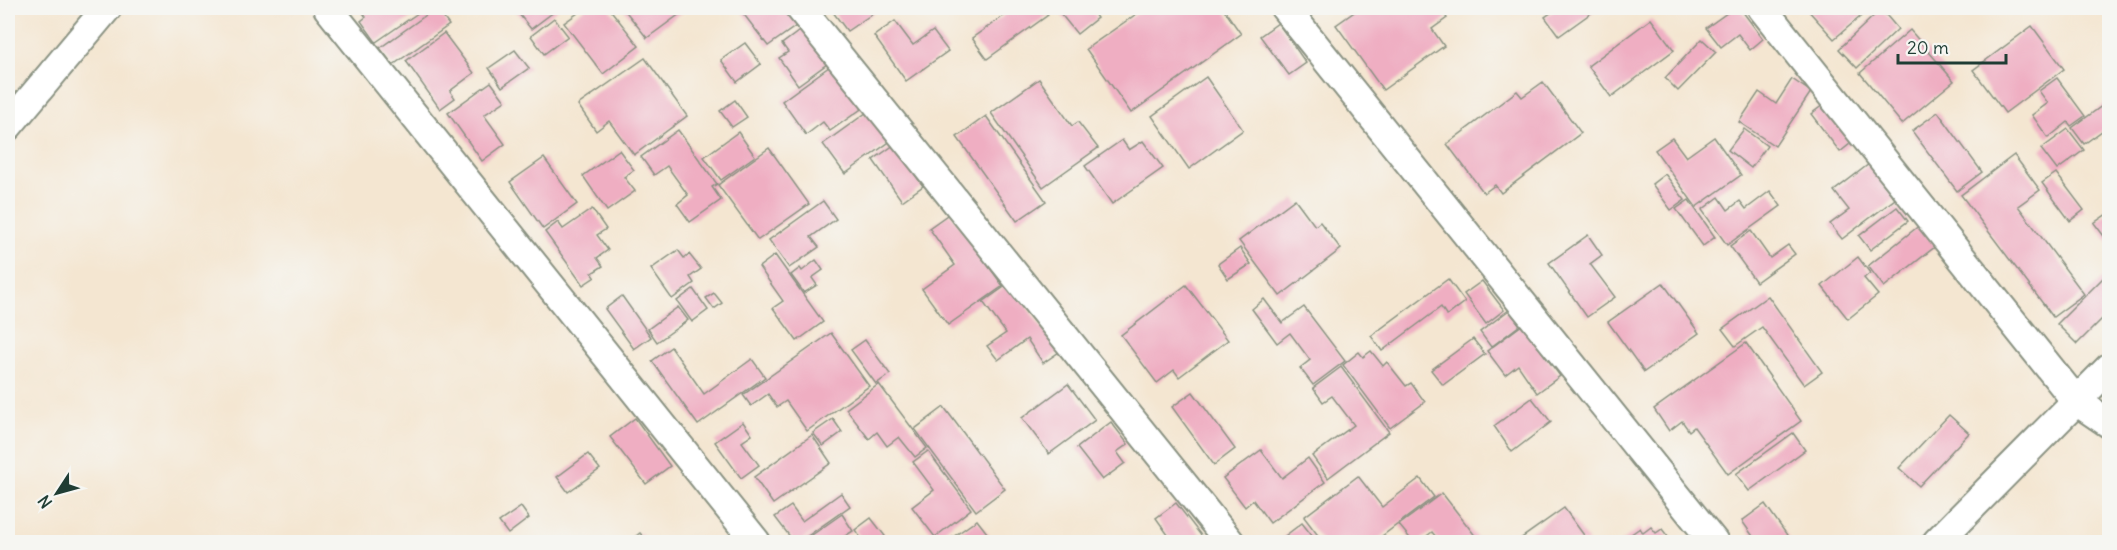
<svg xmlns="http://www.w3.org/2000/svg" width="2117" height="550" viewBox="0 0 2117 550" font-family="Delius,sans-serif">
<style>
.building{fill:#efaec2}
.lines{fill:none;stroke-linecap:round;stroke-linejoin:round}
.minor-casing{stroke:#8a9282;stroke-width:32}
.minor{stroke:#fff;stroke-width:28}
</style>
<rect width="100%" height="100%" fill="#f6f6f2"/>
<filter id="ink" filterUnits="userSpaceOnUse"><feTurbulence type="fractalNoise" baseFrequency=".0167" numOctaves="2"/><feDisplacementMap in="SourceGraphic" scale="12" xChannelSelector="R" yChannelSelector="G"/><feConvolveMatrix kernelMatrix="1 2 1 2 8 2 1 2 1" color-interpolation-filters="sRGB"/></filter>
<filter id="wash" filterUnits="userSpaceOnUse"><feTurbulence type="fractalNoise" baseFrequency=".008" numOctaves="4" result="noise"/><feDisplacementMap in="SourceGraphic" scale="24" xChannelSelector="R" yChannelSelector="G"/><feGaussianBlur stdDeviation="1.35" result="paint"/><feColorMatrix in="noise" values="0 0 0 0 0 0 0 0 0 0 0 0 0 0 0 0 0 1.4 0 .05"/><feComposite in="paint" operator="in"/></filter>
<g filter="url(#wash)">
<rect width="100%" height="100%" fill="#f4e6d1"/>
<g id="blocks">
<!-- building -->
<g class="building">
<path d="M360,8H425L376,42L361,21L366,17Z"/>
<path d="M436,8L449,25L393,65L380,48Z"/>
<path d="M514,8H559L531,29Z"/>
<path d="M585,8H609L639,46L603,74L564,23Z"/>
<path d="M623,8H688L647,38Z"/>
<path d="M739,8H787L799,24L768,46Z"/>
<path d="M830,8H881L847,31Z"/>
<path d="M1015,8H1043L1048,15L987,59L972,38Z"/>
<path d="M1056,8H1090L1097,18L1077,34Z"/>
<path d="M1145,8H1223L1241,34L1131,113L1086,49Z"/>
<path d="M1360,8H1440L1447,18L1432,29L1444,46L1383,90L1336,25Z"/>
<path d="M1558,8H1598L1559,36L1545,17Z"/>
<path d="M1734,8H1740L1763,39L1750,50L1738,34L1721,47L1706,28Z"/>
<path d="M1806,8H1863L1866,12L1834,39Z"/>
<path d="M1881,9L1898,29L1857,68L1839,49Z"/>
<path d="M554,18L568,36L544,54L531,36Z"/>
<path d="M1651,19L1674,50L1611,97L1588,66Z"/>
<path d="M895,21L913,45L933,31L948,51L906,81L874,36Z"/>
<path d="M1278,23L1306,63L1289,75L1260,36Z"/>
<path d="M806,26L831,61L798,85L779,58L788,52L782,44Z"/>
<path d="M2032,26L2064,69L2005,113L1973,70Z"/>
<path d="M1910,30L1954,81L1902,124L1860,73Z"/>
<path d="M444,33L474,73L450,91L455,98L440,109L406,61Z"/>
<path d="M1702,39L1716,52L1678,91L1665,78Z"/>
<path d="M745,43L761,64L737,82L721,60Z"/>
<path d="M515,50L529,68L502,87L489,68Z"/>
<path d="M645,58L687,116L634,155L609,121L596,131L578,105Z"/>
<path d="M833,64L864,107L830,131L823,122L806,135L782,101Z"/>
<path d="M1206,77L1243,130L1189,169L1152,116Z"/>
<path d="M2057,78L2085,116L2071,126L2068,122L2048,138L2032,115L2048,103L2039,91Z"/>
<path d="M1039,79L1072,126L1078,122L1098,148L1043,187L991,113Z"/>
<path d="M1792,79L1811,92L1775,146L1739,122L1759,92L1776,104Z"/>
<path d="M491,82L505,101L484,115L505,144L482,161L448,113Z"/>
<path d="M1543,82L1581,133L1501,193L1495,185L1484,193L1447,144L1517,91L1522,97Z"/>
<path d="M735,100L747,117L732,127L720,111Z"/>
<path d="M2110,100V125L2084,144L2072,128Z"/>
<path d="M1823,105L1851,143L1840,152L1811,114Z"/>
<path d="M870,110L892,140L845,174L823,144Z"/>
<path d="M1938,112L1982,172L1957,191L1912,131Z"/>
<path d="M986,116L1046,201L1017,221L957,137Z"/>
<path d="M1744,129L1767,146L1751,168L1728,150Z"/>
<path d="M2068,129L2084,150L2057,170L2041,149Z"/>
<path d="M678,130L717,184L712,187L721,200L690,222L677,204L688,195L667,166L654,175L641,157Z"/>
<path d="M738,132L755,156L721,180L704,157Z"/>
<path d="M1714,137L1741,175L1696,207L1655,150L1672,138L1686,157Z"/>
<path d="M1122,140L1129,150L1143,141L1163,168L1112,204L1085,166Z"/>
<path d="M894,145L923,186L902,201L873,160Z"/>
<path d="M769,148L809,204L758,240L718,185Z"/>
<path d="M619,150L634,170L624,177L635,191L607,211L583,176Z"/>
<path d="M2014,155L2040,190L2018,206L2084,294L2053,317L1961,195Z"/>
<path d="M544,158L577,204L543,229L510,182Z"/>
<path d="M1869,164L1895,199L1842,239L1830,224L1849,210L1834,191Z"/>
<path d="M2056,173L2084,210L2070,221L2042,183Z"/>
<path d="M1665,174L1685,200L1671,210L1652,184Z"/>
<path d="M1770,191L1781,206L1727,245L1702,210L1719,197L1728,210L1740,201L1746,209Z"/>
<path d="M1295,199L1315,226L1320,222L1341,249L1280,296L1239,241Z"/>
<path d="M1689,200L1715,237L1703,246L1676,209Z"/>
<path d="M823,201L836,219L811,237L819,247L789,268L769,240Z"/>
<path d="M1897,207L1908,221L1870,250L1859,236Z"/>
<path d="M592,209L606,229L597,235L608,250L597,258L603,266L592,273L595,277L583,285L545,232L558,222L563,229Z"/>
<path d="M2110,212V244L2094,223Z"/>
<path d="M950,213L1003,286L948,325L922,289L955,265L929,228Z"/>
<path d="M1920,225L1936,246L1884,287L1868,266Z"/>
<path d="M1751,231L1770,258L1788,245L1795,254L1756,282L1730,246Z"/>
<path d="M1588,235L1602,255L1590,264L1615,297L1587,317L1549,263Z"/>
<path d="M1240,248L1251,264L1228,279L1218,264Z"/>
<path d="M678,250L684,258L689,254L701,269L690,277L694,283L672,299L651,269Z"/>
<path d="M775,255L823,322L797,341L773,308L783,301L759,267Z"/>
<path d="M1858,257L1870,273L1864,278L1878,295L1848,319L1822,286Z"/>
<path d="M816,260L823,270L812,278L817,285L804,293L791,275L800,268L802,271Z"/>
<path d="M2110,271V311L2077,344L2057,324Z"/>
<path d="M1448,279L1465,302L1447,316L1441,307L1382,351L1371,336Z"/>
<path d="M1482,281L1504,310L1486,324L1464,294Z"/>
<path d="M1010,283L1059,352L1043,363L1027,339L998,360L987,346L1006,333L983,302Z"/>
<path d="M1663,283L1699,333L1644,372L1608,322Z"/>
<path d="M1186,285L1228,340L1179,377L1174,370L1157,383L1121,335Z"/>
<path d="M693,289L708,310L692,322L677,301Z"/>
<path d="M714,293L722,303L714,309L706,298Z"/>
<path d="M622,296L651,337L634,349L605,309Z"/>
<path d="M1768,296L1822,372L1804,385L1762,327L1735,346L1722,329Z"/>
<path d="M1264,299L1282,323L1304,307L1345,361L1313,385L1300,368L1310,360L1290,333L1277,343L1252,309Z"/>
<path d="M678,307L688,320L657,342L648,329Z"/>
<path d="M1509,310L1520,325L1491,347L1480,332Z"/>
<path d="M1522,325L1560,376L1537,393L1518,365L1505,375L1487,351Z"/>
<path d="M831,333L869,386L807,431L786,401L777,407L768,394L751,406L743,395Z"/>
<path d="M1473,339L1485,354L1443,385L1431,370Z"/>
<path d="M865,340L890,374L876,384L851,350Z"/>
<path d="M1746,343L1801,421L1728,474L1694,427L1689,431L1682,421L1669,431L1654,409Z"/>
<path d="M671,347L704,394L752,359L765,377L698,425L652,361Z"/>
<path d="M1371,351L1383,366L1387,362L1406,386L1411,383L1425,402L1390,428L1343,365L1359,352L1363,357Z"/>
<path d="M1341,367L1389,432L1328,478L1312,456L1354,425L1332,396L1323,402L1313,388Z"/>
<path d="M879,384L927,448L915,457L899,437L887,446L877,432L869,439L846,409Z"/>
<path d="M1068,384L1095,420L1049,454L1022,418Z"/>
<path d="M1193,392L1235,449L1214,465L1172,407Z"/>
<path d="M1532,398L1551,422L1512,452L1494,426Z"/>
<path d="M944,407L1005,489L976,511L915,429Z"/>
<path d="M1949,415L1969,433L1919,486L1899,468Z"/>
<path d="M635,418L670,466L646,484L610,437Z"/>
<path d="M833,419L842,432L823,446L813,433Z"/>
<path d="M743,422L752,435L742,442L759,465L741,478L715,442Z"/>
<path d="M1111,422L1128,444L1117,452L1125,463L1102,480L1077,448Z"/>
<path d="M1793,433L1805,450L1749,491L1736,474Z"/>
<path d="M812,435L831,463L773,504L754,477Z"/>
<path d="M1261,450L1282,478L1308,458L1325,482L1270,523L1253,500L1245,507L1223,478Z"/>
<path d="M928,451L971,509L935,537L912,507L934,490L913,462Z"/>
<path d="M588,454L600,469L568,492L557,477Z"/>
<path d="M1358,476L1382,507L1420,478L1434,497L1374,542H1323L1304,517Z"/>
<path d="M841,493L850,506L799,542H794L775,517L791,506L802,521Z"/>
<path d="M1442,493L1480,542H1440L1432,532L1419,542H1413L1399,525Z"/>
<path d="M1176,503L1203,538L1197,542H1181L1178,539L1173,542L1156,518Z"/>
<path d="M1765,504L1792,542H1757L1742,521Z"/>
<path d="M521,507L529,518L508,534L499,522Z"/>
<path d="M1564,508L1589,542H1516Z"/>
<path d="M842,514L853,531L836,542H802Z"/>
<path d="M871,518L885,536L877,542H864L855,530Z"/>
<path d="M977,520L994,542H946Z"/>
<path d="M1302,523L1317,542H1277Z"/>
<path d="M1651,527L1656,533L1662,529L1672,542H1620L1640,528L1643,533Z"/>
<path d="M640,533L648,542H628Z"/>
</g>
</g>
</g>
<g filter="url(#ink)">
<use href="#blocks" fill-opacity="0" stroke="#8a9282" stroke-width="1.5"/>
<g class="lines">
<!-- minor casing -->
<g class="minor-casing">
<g id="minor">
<path d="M328,8L756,542"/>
<path d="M800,8L1230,542"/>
<path d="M1285,8L1714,542"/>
<path d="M1762,8L2076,401L2110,424"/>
<path d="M8,126L107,8"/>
<path d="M1937,542L2110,367"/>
</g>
</g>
<!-- minor -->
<use href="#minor" class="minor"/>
</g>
</g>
<!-- margin -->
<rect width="2117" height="550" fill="none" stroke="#f6f6f2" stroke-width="30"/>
<!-- north arrow -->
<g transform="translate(57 493) rotate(234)" stroke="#f6f6f2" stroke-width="4.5" paint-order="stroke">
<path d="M0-4.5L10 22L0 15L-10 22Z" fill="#1f3d34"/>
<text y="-9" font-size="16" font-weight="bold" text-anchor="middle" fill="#1f3d34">N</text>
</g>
<!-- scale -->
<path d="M1898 54v9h108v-9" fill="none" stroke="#1f3d34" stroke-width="3"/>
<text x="1907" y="54" font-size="18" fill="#1f3d34" stroke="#f6f6f2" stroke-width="4.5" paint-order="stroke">20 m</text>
</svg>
